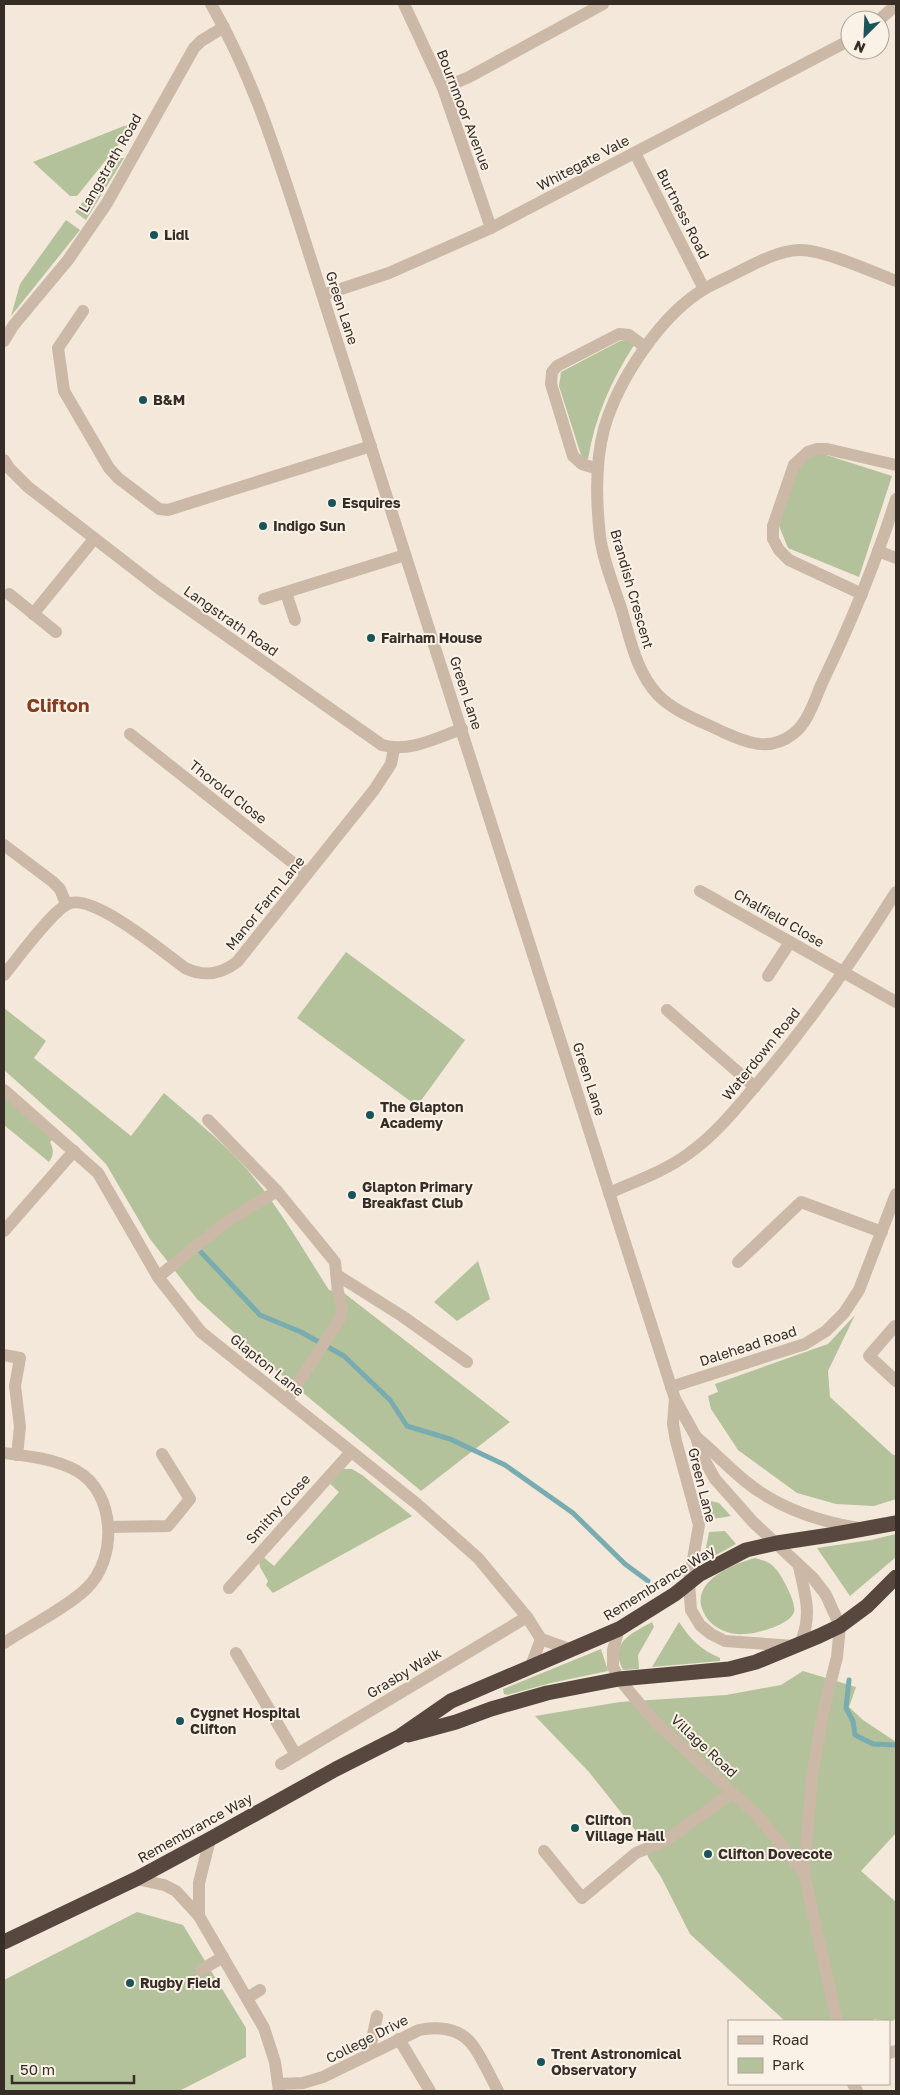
<svg xmlns="http://www.w3.org/2000/svg" width="900" height="2095" viewBox="0 0 900 2095" font-family="'Golos Text',sans-serif">
<style>
.green{fill:#b3c29a}
.lines{fill:none;stroke-linecap:round;stroke-linejoin:round}
.stream{stroke:#78acb1;stroke-width:5}
.minor{stroke:#cbb8a6;stroke-width:12}
.highway{stroke:#58473e;stroke-width:15}
.poi-dot{fill:#1b535a;stroke:#faf2e7;stroke-width:2}
.labels{text-anchor:middle;stroke-width:4;stroke-linejoin:round;paint-order:stroke}
.street-label{font-size:14px;fill:#372d27;stroke:#faf2e7}
.poi-label{font-size:14px;font-weight:bold;fill:#372d27;stroke:#faf2e7;text-anchor:start}
.district-label{font-size:19px;font-weight:bold;fill:#893b1d;stroke:#faf2e7}
</style>
<rect width="100%" height="100%" fill="#f3e8da"/>
<!-- green -->
<g class="green">
<path d="M135,124L77,196H70L33,162L124,126Z"/>
<path d="M117,158H124L86,220L75,212Z"/>
<path d="M66,220L80,230L11,316L20,284Z"/>
<path d="M627,340L634,345C611,381 595,417 588,459L584,460L581,455L559,386L561,372L620,341Z"/>
<path d="M820,453L892,476L859,577L788,548L779,526L800,461Z"/>
<path d="M346,952L465,1040L417,1106L297,1018Z"/>
<path d="M4,1008L46,1041L34,1058L131,1136L164,1093C192,1117 219,1139 244,1166C277,1203 302,1248 329,1290L344,1293L510,1422L421,1491L272,1367L197,1299L150,1239L106,1164L77,1135L4,1070Z"/>
<path d="M4,1097L53,1139L50,1142C54,1150 54,1155 49,1162L4,1125Z"/>
<path d="M478,1261L490,1299L457,1321L434,1302Z"/>
<path d="M855,1315L828,1371L830,1397L892,1454L896,1456V1499L874,1506L836,1504L797,1493L738,1450L711,1409L708,1396L718,1392L715,1384L828,1344Z"/>
<path d="M344,1469H352L362,1475L412,1516L273,1593L266,1585L268,1581L260,1567L259,1561L262,1556L274,1566L339,1492L327,1481L337,1472Z"/>
<path d="M711,1501L719,1503L731,1516L707,1520L706,1509Z"/>
<path d="M725,1531L736,1544L707,1560L704,1558L709,1532Z"/>
<path d="M896,1534V1557L850,1596L817,1548L871,1540Z"/>
<path d="M755,1558C762,1560 770,1562 775,1568C782,1575 797,1604 794,1612C790,1625 756,1634 743,1634C735,1635 725,1632 718,1628C711,1624 706,1618 703,1611C690,1582 732,1564 755,1558Z"/>
<path d="M652,1622L654,1627L638,1655L639,1669L623,1670C609,1642 631,1634 652,1622Z"/>
<path d="M679,1622C690,1639 701,1650 720,1658V1661L652,1667Z"/>
<path d="M601,1649L608,1671L551,1683L507,1695L504,1694L503,1689Z"/>
<path d="M803,1671L856,1687L849,1707L863,1720L896,1742V1833L861,1871L896,1902V2018L893,2021L874,2019L872,2021H785L690,1934L661,1877L648,1857L643,1840L589,1772L535,1716L620,1702L726,1695L781,1685Z"/>
<path d="M137,1912L183,1925L246,2028V2057L179,2091H4V1980Z"/>
</g>
<g class="lines">
<!-- stream -->
<g class="stream">
<path d="M200,1251L260,1315L301,1332L344,1356L390,1400L407,1426L450,1439L505,1465L573,1513L625,1564L648,1581"/>
<path d="M849,1680L846,1708L853,1721L855,1735L873,1744L896,1745"/>
</g>
<!-- minor -->
<g class="minor">
<path d="M211,4C251,74 273,143 298,219L675,1399L696,1437L701,1454L715,1479L753,1522L813,1578L826,1595L840,1626L837,1657L823,1713L812,1778L804,1873L837,2021"/>
<path d="M404,4L443,88L491,228"/>
<path d="M879,20L896,5"/>
<path d="M443,88L469,77L603,4"/>
<path d="M635,153L704,289"/>
<path d="M896,281C873,272 822,249 799,250C775,251 751,266 730,276C722,280 713,284 706,288C661,314 618,380 604,429C595,463 596,501 600,536C603,560 613,584 621,608C630,638 636,672 658,695C676,713 701,721 723,732C747,743 770,752 793,734C808,723 815,699 822,683C851,623 876,562 896,499"/>
<path d="M323,295L389,273L491,228L850,40"/>
<path d="M83,311L58,348L64,391L109,468L118,478L159,509L168,510L371,446"/>
<path d="M4,341L13,326L68,260L107,203L194,48L201,41L224,27"/>
<path d="M4,460L9,468L28,487L160,589L382,745C409,753 436,738 462,729"/>
<path d="M598,469L582,464L573,456L551,384L552,372L557,366L619,334L629,335L645,347"/>
<path d="M878,551L896,558"/>
<path d="M286,593L295,620"/>
<path d="M9,594L56,632"/>
<path d="M862,594L789,560L779,550L773,539V526L794,465L808,452L817,449H827L896,465"/>
<path d="M264,599L405,555"/>
<path d="M33,614L94,539"/>
<path d="M130,734L307,874"/>
<path d="M4,845L53,882L60,889L66,904"/>
<path d="M700,891L896,1002"/>
<path d="M4,975C17,959 52,911 68,904C92,892 163,952 185,968C204,977 220,975 237,962L374,790L391,764L394,749"/>
<path d="M768,976L790,942"/>
<path d="M667,1010L755,1087"/>
<path d="M4,1090L98,1173L158,1277L201,1332L417,1504L478,1558L527,1617L541,1639L569,1649"/>
<path d="M208,1120L277,1191L335,1262L338,1292L342,1308L340,1319L287,1400"/>
<path d="M609,1193C636,1181 665,1171 688,1154C715,1135 736,1109 757,1084C809,1024 854,959 896,892"/>
<path d="M4,1231L74,1151"/>
<path d="M738,1262L801,1202L882,1232"/>
<path d="M337,1275L402,1316L467,1362"/>
<path d="M158,1277L226,1222L277,1191"/>
<path d="M896,1327L895,1326L869,1356L896,1381"/>
<path d="M4,1355L20,1358L15,1386L20,1427L17,1455"/>
<path d="M671,1387L805,1344L826,1331L844,1313L859,1290L896,1194"/>
<path d="M675,1399L673,1424L676,1441L699,1525L689,1582L691,1610L700,1625L711,1634L725,1641L795,1646"/>
<path d="M696,1437C713,1451 728,1467 745,1481C778,1508 817,1521 858,1528"/>
<path d="M4,1453C29,1456 55,1459 77,1471C116,1493 118,1559 86,1589C66,1608 28,1627 4,1643"/>
<path d="M109,1527L168,1526L190,1499L162,1454"/>
<path d="M799,1566C805,1596 813,1614 800,1644"/>
<path d="M229,1588L351,1452"/>
<path d="M619,1629L613,1650V1667L619,1679L655,1722L758,1816L804,1873"/>
<path d="M236,1653L296,1755L281,1764"/>
<path d="M531,1666L541,1639"/>
<path d="M296,1755L527,1617"/>
<path d="M544,1851L582,1898L636,1853L665,1841L732,1793"/>
<path d="M136,1879L164,1885L176,1891L199,1916L264,2028L275,2062L279,2091"/>
<path d="M199,1916V1883L210,1839"/>
<path d="M201,1970L223,1957"/>
<path d="M247,1998L260,1990"/>
<path d="M399,2039L430,2091"/>
<path d="M889,2053L896,2051"/>
<path d="M369,2054L377,2016"/>
<path d="M279,2084L303,2083L323,2077L419,2030C436,2026 458,2028 470,2042C480,2053 491,2078 498,2091"/>
<path d="M853,2084L857,2091"/>
</g>
<!-- highway -->
<g class="highway">
<path d="M408,1735L456,1722L491,1709L547,1693L619,1679L729,1669L756,1662L819,1636L840,1626L867,1606L896,1577"/>
<path d="M4,1942L136,1879L210,1839L336,1769L399,1737L451,1701L619,1629L675,1594L700,1574L746,1550L777,1543L830,1535L896,1523"/>
</g>
</g>
<!-- markers -->
<g class="poi-dot">
<circle cx="154" cy="235" r="5"/>
<circle cx="143" cy="400" r="5"/>
<circle cx="332" cy="503" r="5"/>
<circle cx="263" cy="526" r="5"/>
<circle cx="371" cy="638" r="5"/>
<circle cx="370" cy="1115" r="5"/>
<circle cx="352" cy="1195" r="5"/>
<circle cx="180" cy="1721" r="5"/>
<circle cx="575" cy="1828" r="5"/>
<circle cx="708" cy="1854" r="5"/>
<circle cx="130" cy="1983" r="5"/>
<circle cx="541" cy="2062" r="5"/>
</g>
<g class="labels">
<!-- street labels -->
<g class="street-label">
<text transform="translate(464 110) rotate(69)" y="5">Bournmoor Avenue</text>
<text transform="translate(110 163) rotate(-60)" y="5">Langstrath Road</text>
<text transform="translate(583 163) rotate(-28)" y="5">Whitegate Vale</text>
<text transform="translate(683 214) rotate(63)" y="5">Burtness Road</text>
<text transform="translate(342 308) rotate(72)" y="5">Green Lane</text>
<text transform="translate(632 589) rotate(74)" y="5">Brandish Crescent</text>
<text transform="translate(231 621) rotate(35)" y="5">Langstrath Road</text>
<text transform="translate(466 693) rotate(72)" y="5">Green Lane</text>
<text transform="translate(228 792) rotate(38)" y="5">Thorold Close</text>
<text transform="translate(265 903) rotate(-51)" y="5">Manor Farm Lane</text>
<text transform="translate(779 918) rotate(30)" y="5">Chalfield Close</text>
<text transform="translate(761 1054) rotate(-51)" y="5">Waterdown Road</text>
<text transform="translate(589 1079) rotate(72)" y="5">Green Lane</text>
<text transform="translate(748 1346) rotate(-18)" y="5">Dalehead Road</text>
<text transform="translate(267 1365) rotate(39)" y="5">Glapton Lane</text>
<text transform="translate(702 1485) rotate(76)" y="5">Green Lane</text>
<text transform="translate(278 1509) rotate(-48)" y="5">Smithy Close</text>
<text transform="translate(659 1583) rotate(-32)" y="5">Remembrance Way</text>
<text transform="translate(404 1673) rotate(-31)" y="5">Grasby Walk</text>
<text transform="translate(704 1746) rotate(43)" y="5">Village Road</text>
<text transform="translate(195 1828) rotate(-29)" y="5">Remembrance Way</text>
<text transform="translate(367 2039) rotate(-27)" y="5">College Drive</text>
</g>
<!-- poi labels -->
<g class="poi-label">
<text x="164" y="240">Lidl</text>
<text x="153" y="405">B&amp;M</text>
<text x="342" y="508">Esquires</text>
<text x="273" y="531">Indigo Sun</text>
<text x="381" y="643">Fairham House</text>
<text x="380" y="1112">The Glapton<tspan x="380" dy="16">Academy</tspan></text>
<text x="362" y="1192">Glapton Primary<tspan x="362" dy="16">Breakfast Club</tspan></text>
<text x="190" y="1718">Cygnet Hospital<tspan x="190" dy="16">Clifton</tspan></text>
<text x="585" y="1825">Clifton<tspan x="585" dy="16">Village Hall</tspan></text>
<text x="718" y="1859">Clifton Dovecote</text>
<text x="140" y="1988">Rugby Field</text>
<text x="551" y="2059">Trent Astronomical<tspan x="551" dy="16">Observatory</tspan></text>
</g>
<!-- district labels -->
<g class="district-label">
<text x="58" y="712">Clifton</text>
</g>
</g>
<!-- border -->
<rect width="900" height="2095" fill="none" stroke="#372d27" stroke-width="10"/>
<!-- legend -->
<rect x="728" y="2020" width="162" height="65" fill="#faf2e7" stroke="#aca39a"/>
<rect x="738" y="2036" width="25" height="8" fill="#cbb8a6" stroke="#aca39a"/>
<text x="772" y="2045" font-size="15" fill="#372d27">Road</text>
<rect x="738" y="2058" width="25" height="15" fill="#b3c29a" stroke="#aca39a"/>
<text x="772" y="2070" font-size="15" fill="#372d27">Park</text>
<!-- north arrow -->
<g transform="translate(865 35) rotate(204)"><circle r="24" fill="#faf2e7" stroke="#aca39a"/>
<path d="M0-4L9 19L0 12L-9 19Z" fill="#1b535a"/>
<text y="-8" font-size="14" font-weight="bold" text-anchor="middle" fill="#372d27">N</text>
</g>
<!-- scale -->
<path d="M12 2075v8h122v-8" fill="none" stroke="#372d27" stroke-width="2.5"/>
<text x="20" y="2075" font-size="15" fill="#372d27" stroke="#faf2e7" stroke-width="4" paint-order="stroke">50 m</text>
</svg>
